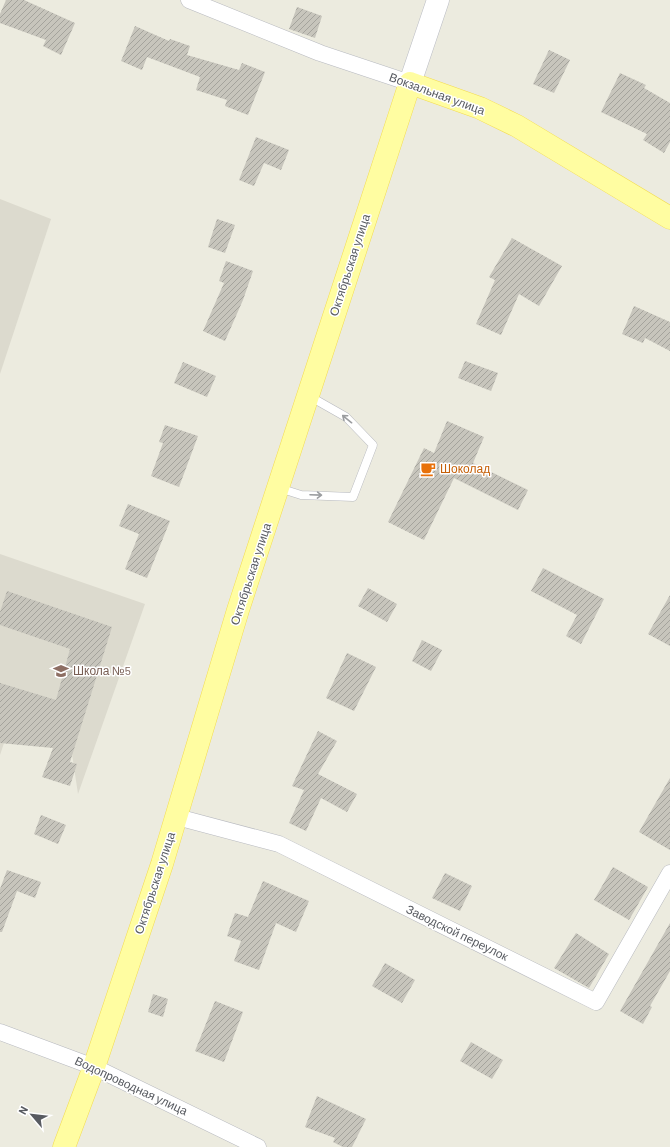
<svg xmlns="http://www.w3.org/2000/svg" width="670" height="1147" viewBox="0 0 670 1147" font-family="Barlow,sans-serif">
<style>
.education{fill:#dcdace}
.building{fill:url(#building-hatch)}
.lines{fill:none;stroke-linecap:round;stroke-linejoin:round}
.lane-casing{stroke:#b7b9bf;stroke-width:9}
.street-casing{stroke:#b7b9bf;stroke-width:17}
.secondary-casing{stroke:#babcc4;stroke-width:23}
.primary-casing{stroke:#f4dc50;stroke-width:23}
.lane{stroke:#fff;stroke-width:8}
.street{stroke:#fff;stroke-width:16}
.secondary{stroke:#fff;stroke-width:22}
.primary{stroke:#fffda1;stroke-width:22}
.oneway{stroke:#9b9da0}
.labels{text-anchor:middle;stroke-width:3;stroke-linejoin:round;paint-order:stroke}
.street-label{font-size:12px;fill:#585b61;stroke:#fff}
.food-label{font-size:12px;fill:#c56008;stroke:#fff;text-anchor:start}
.education-label{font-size:12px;fill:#785e54;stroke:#fff;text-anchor:start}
</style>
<defs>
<pattern id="building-hatch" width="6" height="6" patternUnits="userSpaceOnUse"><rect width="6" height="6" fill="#c7c5bc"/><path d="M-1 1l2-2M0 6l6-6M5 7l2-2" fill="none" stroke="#a4a39c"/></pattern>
</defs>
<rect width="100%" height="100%" fill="#ecebdf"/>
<!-- education -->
<g class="education">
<path d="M0,199L51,219L0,374Z"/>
<path d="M0,554L145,604L78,794L72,754L52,748L36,738L4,743L0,755Z"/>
</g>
<!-- building -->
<g class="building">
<path d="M6,0H24L75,23L61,55L43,46L46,40L0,23V14Z"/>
<path d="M297,7L322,16L315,38L289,29Z"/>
<path d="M135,26L169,41L170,39L190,46L187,55L239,70L242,63L265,72L248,115L225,106L227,100L196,90L200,77L147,57L142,70L121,61Z"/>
<path d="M549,50L570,60L554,93L533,84Z"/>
<path d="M620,73L646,85L644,88L670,103V142L664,153L643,140L647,134L601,112Z"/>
<path d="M256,137L289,150L281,170L264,163L254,186L239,180Z"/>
<path d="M217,219L235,225L225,253L208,247Z"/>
<path d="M512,238L562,266L539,306L519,294L501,335L476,324L495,280L489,277Z"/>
<path d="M226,261L253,271L243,300L225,341L203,331L224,283L219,281Z"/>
<path d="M634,306L670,322V351L645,338L643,343L622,334Z"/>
<path d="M465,361L498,373L491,391L458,378Z"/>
<path d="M183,362L216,376L207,397L174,383Z"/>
<path d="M447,421L484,437L473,463L528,490L518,510L454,478L424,540L388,522L424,448L434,453Z"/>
<path d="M165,425L198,436L179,487L151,476L163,443L159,442Z"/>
<path d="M128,504L170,521L147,578L125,569L139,534L119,526Z"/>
<path d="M543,568L604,599L581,644L566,636L577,615L531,591Z"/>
<path d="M368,588L397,604L387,622L358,606Z"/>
<path d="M7,591L112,627L70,762L77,764L70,786L42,777L53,748L0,743V683L56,700L70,649L0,625V612Z"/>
<path d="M670,595V646L648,634Z"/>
<path d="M422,640L442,650L431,671L412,661Z"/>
<path d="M347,653L376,667L354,711L326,698Z"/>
<path d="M318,731L337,741L318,774L357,794L347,812L321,798L306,831L289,823L304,790L292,786Z"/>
<path d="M670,778V850L639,832Z"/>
<path d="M41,815L66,825L58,844L34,834Z"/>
<path d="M613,867L648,887L629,920L594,900Z"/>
<path d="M7,870L41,882L35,898L17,891L2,932H0V889Z"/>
<path d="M445,873L472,886L460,911L432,898Z"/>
<path d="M263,881L309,901L296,932L276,923L259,970L234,961L241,941L227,936L235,913L248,917Z"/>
<path d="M670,923V971L650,1006L652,1007L643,1024L620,1011Z"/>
<path d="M576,933L609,954L589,988L554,968Z"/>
<path d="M385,963L415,980L402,1003L372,986Z"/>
<path d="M153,994L168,999L163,1017L148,1012Z"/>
<path d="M215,1001L243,1012L224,1062L195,1051Z"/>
<path d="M471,1042L503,1060L492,1079L460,1061Z"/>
<path d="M317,1096L366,1119L352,1147H343L333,1142L335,1138L305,1127Z"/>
</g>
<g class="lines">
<!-- lane casing -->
<g class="lane-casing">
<path id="lane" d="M279,488L301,495L353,497L373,445L346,417L309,396"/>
</g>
<!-- street casing -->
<g class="street-casing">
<g id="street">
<path d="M189,0L320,53L410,83"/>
<path d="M177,817L279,844L596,1002L670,873"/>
<path d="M0,1032L94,1067L258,1147"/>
</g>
</g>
<!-- secondary casing -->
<g class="secondary-casing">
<path id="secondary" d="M410,83L438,0"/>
</g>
<!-- primary casing -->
<g class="primary-casing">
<path id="primary" d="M64,1147L94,1067L162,864L238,610L410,83L480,108L517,126L670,218"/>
</g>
<!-- lane -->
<use href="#lane" class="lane"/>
<!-- street -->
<use href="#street" class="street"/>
<!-- secondary -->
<use href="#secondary" class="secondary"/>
<!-- primary -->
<use href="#primary" class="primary"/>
</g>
<!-- one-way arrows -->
<defs><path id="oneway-shaft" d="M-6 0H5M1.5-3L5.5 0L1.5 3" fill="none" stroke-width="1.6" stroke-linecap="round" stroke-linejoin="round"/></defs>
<g class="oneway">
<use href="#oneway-shaft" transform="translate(347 419) rotate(-141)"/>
<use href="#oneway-shaft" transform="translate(316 495) rotate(2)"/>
</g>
<!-- icons -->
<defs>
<g id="cafe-bare" transform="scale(1.2)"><path d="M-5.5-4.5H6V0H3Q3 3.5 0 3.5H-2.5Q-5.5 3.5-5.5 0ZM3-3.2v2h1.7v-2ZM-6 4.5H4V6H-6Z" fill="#e8710a" stroke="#fff" stroke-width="2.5" paint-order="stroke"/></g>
<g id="school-bare" transform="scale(1.2)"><path d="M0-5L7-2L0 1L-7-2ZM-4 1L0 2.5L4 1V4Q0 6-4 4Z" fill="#8d6e63" stroke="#fff" stroke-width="2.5" paint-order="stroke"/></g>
</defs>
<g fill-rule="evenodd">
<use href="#cafe-bare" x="428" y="469"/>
<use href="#school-bare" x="61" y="671"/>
</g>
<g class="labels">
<!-- street labels -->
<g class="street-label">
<text transform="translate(437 94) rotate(20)" y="4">Вокзальная улица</text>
<text transform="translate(350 265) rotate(-72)" y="4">Октябрьская улица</text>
<text transform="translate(251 574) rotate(-72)" y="4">Октябрьская улица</text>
<text transform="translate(155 883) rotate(-72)" y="4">Октябрьская улица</text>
<text transform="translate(457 933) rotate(26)" y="4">Заводской переулок</text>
<text transform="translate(131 1086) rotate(25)" y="4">Водопроводная улица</text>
</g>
<!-- food labels -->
<g class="food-label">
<text x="440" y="473">Шоколад</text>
</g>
<!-- education labels -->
<g class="education-label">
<text x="73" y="675">Школа №5</text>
</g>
</g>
<!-- north arrow -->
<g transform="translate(32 1115) rotate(298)" stroke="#ffffff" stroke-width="3" paint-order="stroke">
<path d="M0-3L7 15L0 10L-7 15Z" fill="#585b61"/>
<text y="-6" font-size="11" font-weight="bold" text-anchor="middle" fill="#585b61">N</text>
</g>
</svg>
